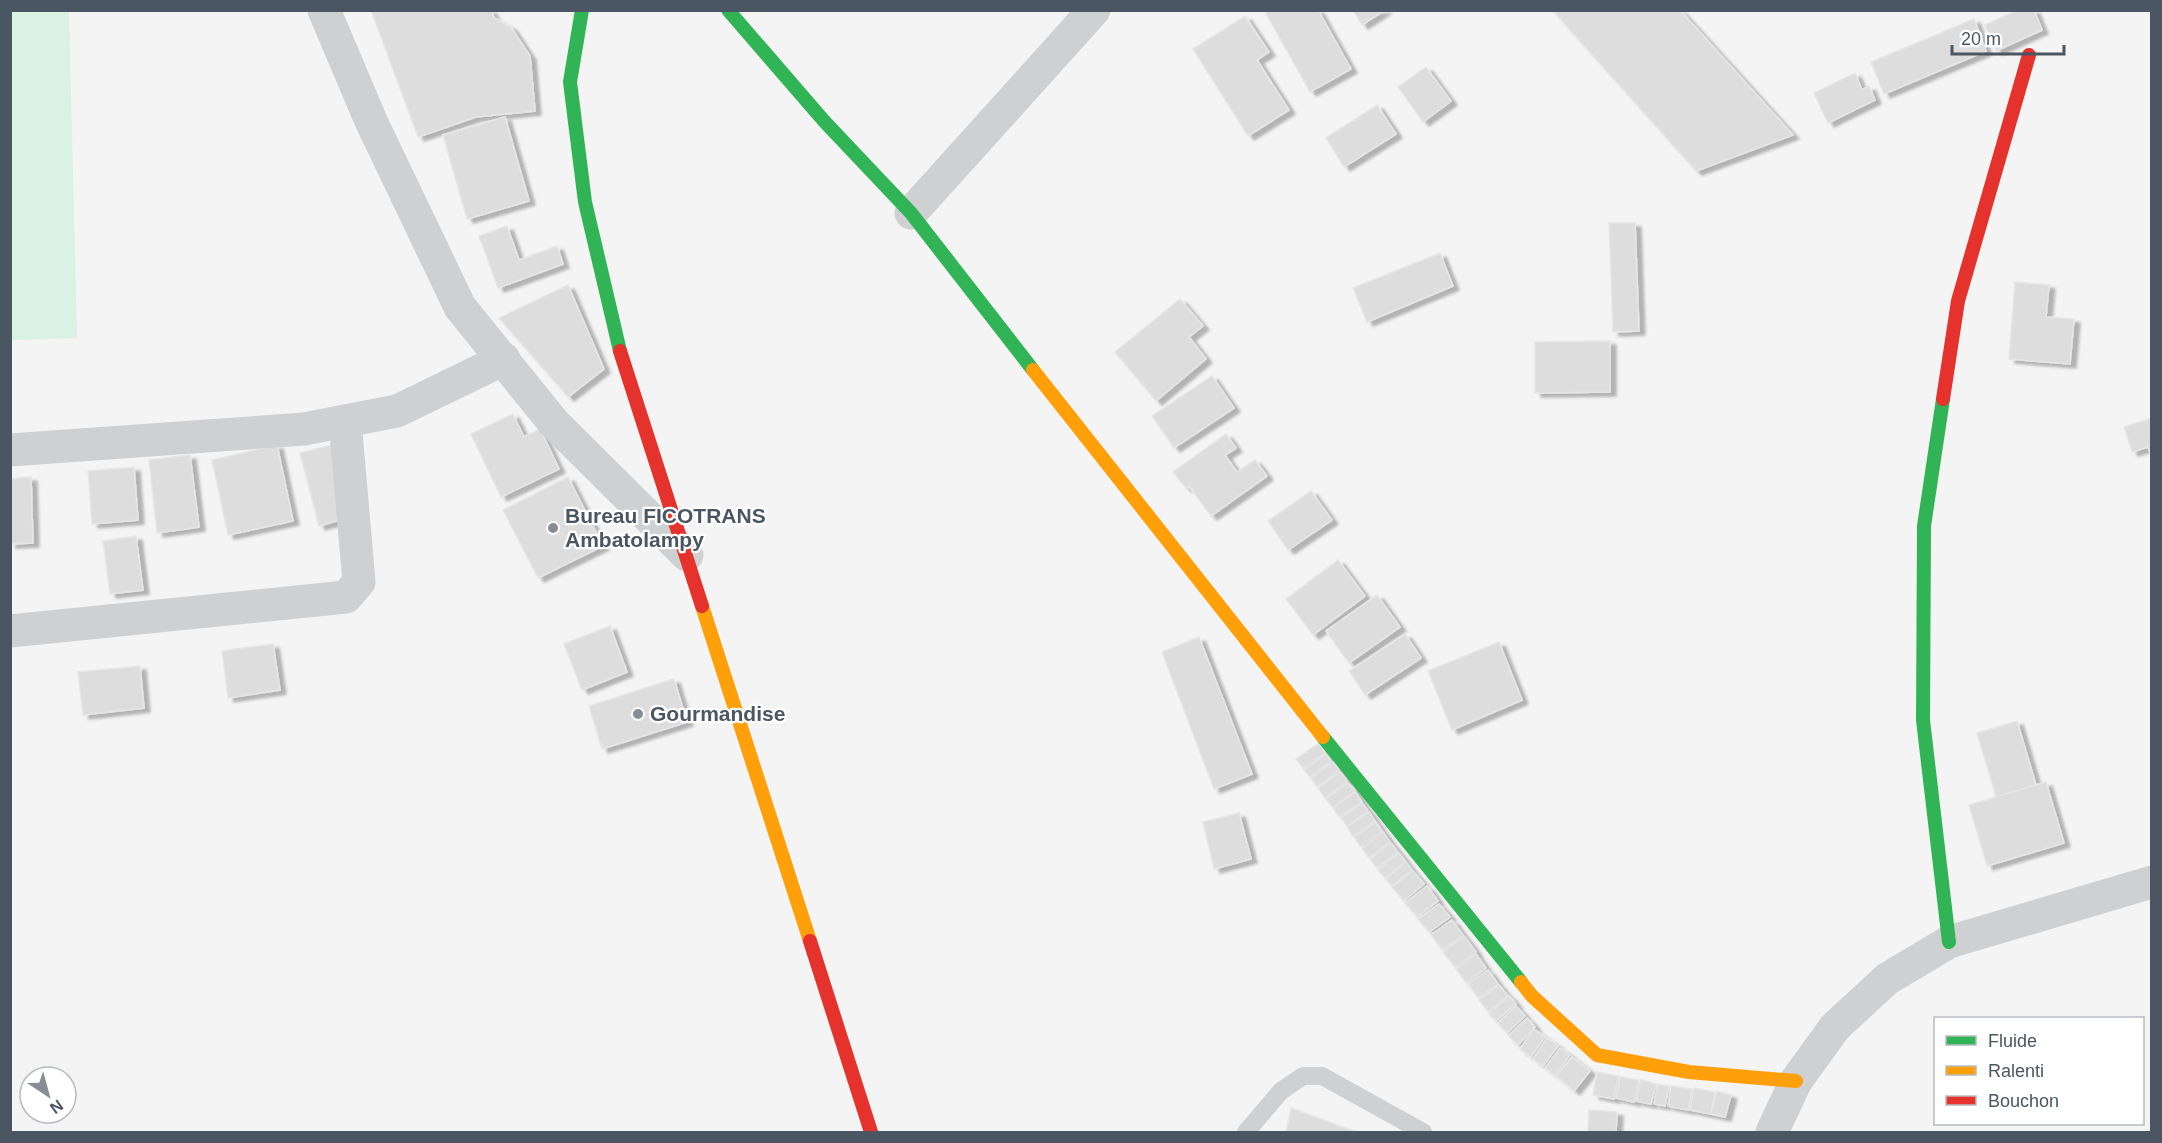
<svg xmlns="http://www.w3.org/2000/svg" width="2162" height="1143" viewBox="0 0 2162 1143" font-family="Helvetica,sans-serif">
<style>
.green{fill:#d9f2e3}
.building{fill:#ddddde;stroke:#e5e6e7;stroke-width:1.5;filter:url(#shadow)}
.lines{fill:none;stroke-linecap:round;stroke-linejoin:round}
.lane{stroke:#ced0d2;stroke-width:18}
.street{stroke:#ced0d2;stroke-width:33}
.fast{stroke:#30b455;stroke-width:14}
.slow{stroke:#ff9f0a;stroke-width:14}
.jam{stroke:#e5322d;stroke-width:14}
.poi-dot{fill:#868d94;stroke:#fff;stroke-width:2}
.labels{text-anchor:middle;stroke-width:4.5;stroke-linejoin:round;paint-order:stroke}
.poi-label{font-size:21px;font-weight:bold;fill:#4a5661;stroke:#fff;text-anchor:start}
</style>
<defs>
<filter id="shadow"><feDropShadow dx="6" dy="4" stdDeviation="1.5" flood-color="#0004"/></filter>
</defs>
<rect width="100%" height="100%" fill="#f4f4f4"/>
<!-- green -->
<path class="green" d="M10,11H69L77,338L11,340Z"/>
<!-- building -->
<g class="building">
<path d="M371,10H491L494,18L511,27L530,56L535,111L476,117L418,137Z"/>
<path d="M1264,10H1318L1351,69L1310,92Z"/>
<path d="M1353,10H1385L1362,25Z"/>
<path d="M1552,10H1680L1793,135L1696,171Z"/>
<path d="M2018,10H2034L2042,30L1996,51L1985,25Z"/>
<path d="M1245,16L1269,52L1257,60L1289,110L1248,136L1193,49Z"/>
<path d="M1974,19L1986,51L1884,94L1871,62Z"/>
<path d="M1426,67L1451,101L1423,122L1398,87Z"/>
<path d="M1855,73L1862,90L1869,86L1875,100L1828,123L1814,93Z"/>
<path d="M1377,105L1396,134L1344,167L1326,138Z"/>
<path d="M505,117L529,201L467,219L443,135Z"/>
<path d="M1609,223H1635L1639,331L1613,332Z"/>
<path d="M507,226L519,260L557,246L563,264L498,288L479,236Z"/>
<path d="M1440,253L1453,286L1367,322L1353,288Z"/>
<path d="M2015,282L2049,285L2046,317L2074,319L2070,364L2009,359Z"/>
<path d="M568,285L604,369L568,397L499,318Z"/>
<path d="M1180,299L1203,326L1189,337L1206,359L1156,401L1115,352Z"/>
<path d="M1610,341V392L1535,393V342Z"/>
<path d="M1212,376L1234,408L1174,448L1152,416Z"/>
<path d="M513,414L524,437L540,429L559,469L501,497L471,434Z"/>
<path d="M2152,418V458L2148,447L2132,452L2124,427Z"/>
<path d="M1226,434L1236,448L1225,455L1237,472L1255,460L1267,476L1211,516L1189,486L1186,488L1173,472Z"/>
<path d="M277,445L293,521L228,535L212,460Z"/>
<path d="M332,445L350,517L319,526L300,453Z"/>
<path d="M190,455L199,527L157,533L149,460Z"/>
<path d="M134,467L138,520L92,524L88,471Z"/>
<path d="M31,477L33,543L10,544V479Z"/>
<path d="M568,477L603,546L538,578L503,510Z"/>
<path d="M1311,491L1332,520L1288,550L1268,521Z"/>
<path d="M136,536L143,590L110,594L103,541Z"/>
<path d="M1338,560L1365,596L1313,635L1286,599Z"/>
<path d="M1377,595L1400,627L1349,663L1326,631Z"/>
<path d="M610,626L627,672L582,690L564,644Z"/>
<path d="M1405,634L1421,658L1365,695L1349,671Z"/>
<path d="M1199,637L1252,774L1214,789L1162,652Z"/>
<path d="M1499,642L1522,700L1452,730L1428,671Z"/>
<path d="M273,644L280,690L228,698L222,651Z"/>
<path d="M140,666L144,708L83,715L78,672Z"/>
<path d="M674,679L687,722L602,749L589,706Z"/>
<path d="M2017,721L2036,785L1996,797L1977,733Z"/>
<path d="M1319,743L1325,753L1303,768L1296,759Z"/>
<path d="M1326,754L1331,761L1310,777L1304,770Z"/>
<path d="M1333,762L1339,770L1317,787L1311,778Z"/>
<path d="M1340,772L1347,781L1325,798L1318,788Z"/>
<path d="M2046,782L2064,843L1987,866L1969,805Z"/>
<path d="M1348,783L1355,791L1333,808L1326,799Z"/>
<path d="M1355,792L1362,802L1339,817L1333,808Z"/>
<path d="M1362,803L1368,811L1347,826L1341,818Z"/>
<path d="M1369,812L1375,821L1353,837L1347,827Z"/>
<path d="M1239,813L1251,859L1214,869L1203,822Z"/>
<path d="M1376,822L1382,831L1360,846L1354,837Z"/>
<path d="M1383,832L1390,842L1369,858L1362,848Z"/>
<path d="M1391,843L1398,852L1377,868L1370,859Z"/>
<path d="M1399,853L1405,861L1385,878L1378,870Z"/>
<path d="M1406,862L1412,870L1392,886L1386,879Z"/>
<path d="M1413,871L1424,884L1404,901L1392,887Z"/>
<path d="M1427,886L1438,901L1417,917L1405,903Z"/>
<path d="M1439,904L1450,917L1429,932L1418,919Z"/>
<path d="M1452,920L1463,935L1442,950L1431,935Z"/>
<path d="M1464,936L1476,952L1455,967L1443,952Z"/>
<path d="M1476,954L1486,968L1466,983L1456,969Z"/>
<path d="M1488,970L1498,984L1478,998L1468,984Z"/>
<path d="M1499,985L1508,996L1488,1012L1479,1000Z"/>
<path d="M1509,996L1516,1004L1496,1021L1489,1014Z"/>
<path d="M1516,1006L1525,1016L1507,1033L1498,1023Z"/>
<path d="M1527,1018L1535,1027L1518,1045L1508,1036Z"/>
<path d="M1534,1029L1545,1037L1531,1057L1520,1049Z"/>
<path d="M1547,1038L1558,1046L1543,1066L1533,1059Z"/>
<path d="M1560,1048L1570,1055L1555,1075L1545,1068Z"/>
<path d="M1572,1057L1590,1071L1574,1091L1556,1076Z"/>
<path d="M1597,1072L1618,1076L1614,1099L1593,1095Z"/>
<path d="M1620,1077L1639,1080L1634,1102L1616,1098Z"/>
<path d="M1641,1080L1656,1084L1651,1104L1636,1101Z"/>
<path d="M1658,1084L1669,1086L1665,1106L1654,1104Z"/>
<path d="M1671,1086L1692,1089L1688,1110L1668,1106Z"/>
<path d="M1694,1088L1715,1092L1711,1114L1690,1110Z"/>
<path d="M1717,1091L1731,1095L1725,1117L1711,1114Z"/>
<path d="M1291,1108L1355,1132H1286Z"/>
<path d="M1589,1110L1617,1112L1616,1132H1588Z"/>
</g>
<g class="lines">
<!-- lane -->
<path class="lane" d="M1246,1132L1281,1091L1303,1076H1322L1423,1132"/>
<!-- street -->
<g class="street">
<path d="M324,10L371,121L460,307L554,423L687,555"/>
<path d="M911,213L1094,10"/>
<path d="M10,450L304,429L397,411L504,359"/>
<path d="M10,631L346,597L359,582L345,421"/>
<path d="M1772,1132L1796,1081L1835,1027L1887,979L1949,942L2152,882"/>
</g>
<!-- fast -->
<g class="fast">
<path d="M582,10L570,82L585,202L620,351"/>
<path d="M728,10L824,121L911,213L1033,370"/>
<path d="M1943,399L1924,526L1923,720L1949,942"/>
<path d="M1323,737L1521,982"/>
</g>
<!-- slow -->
<g class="slow">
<path d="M1033,370L1323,737"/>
<path d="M702,606L810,941"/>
<path d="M1521,982L1532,996L1597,1055L1689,1072L1796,1081"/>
</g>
<!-- jam -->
<g class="jam">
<path d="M620,351L702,606"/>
<path d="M1943,399L1958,301L2029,55"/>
<path d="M810,941L871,1132"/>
</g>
</g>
<!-- markers -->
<g class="poi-dot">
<circle cx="553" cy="528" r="6"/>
<circle cx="638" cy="714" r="6"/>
</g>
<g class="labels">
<!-- poi labels -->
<g class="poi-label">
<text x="565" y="523">Bureau FICOTRANS<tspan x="565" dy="24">Ambatolampy</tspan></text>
<text x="650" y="721">Gourmandise</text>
</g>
</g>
<!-- border -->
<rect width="2162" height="1143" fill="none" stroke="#4a5661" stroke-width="24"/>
<!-- legend -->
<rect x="1934" y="1017" width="210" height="108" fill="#ffffff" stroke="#b7bbc0" stroke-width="1.5"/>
<rect x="1946" y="1036" width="30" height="9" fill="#30b455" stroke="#b7bbc0" stroke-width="1.5"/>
<text x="1988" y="1047" font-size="18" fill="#4a5661">Fluide</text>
<rect x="1946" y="1066" width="30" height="9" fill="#ff9f0a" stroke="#b7bbc0" stroke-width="1.5"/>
<text x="1988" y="1077" font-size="18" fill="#4a5661">Ralenti</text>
<rect x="1946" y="1096" width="30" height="9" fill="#e5322d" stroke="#b7bbc0" stroke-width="1.5"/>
<text x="1988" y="1107" font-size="18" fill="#4a5661">Bouchon</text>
<!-- north arrow -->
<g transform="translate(48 1095) rotate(144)"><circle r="28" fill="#ffffff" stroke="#b7bbc0" stroke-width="1.5"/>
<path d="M0-4.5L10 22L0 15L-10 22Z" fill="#868d94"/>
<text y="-9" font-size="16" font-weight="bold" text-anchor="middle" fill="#4a5661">N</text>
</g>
<!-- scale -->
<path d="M1952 45v9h112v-9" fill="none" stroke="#4a5661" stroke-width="3"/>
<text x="1961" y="45" font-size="18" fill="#4a5661" stroke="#ffffff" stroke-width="4.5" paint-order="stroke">20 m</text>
</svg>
